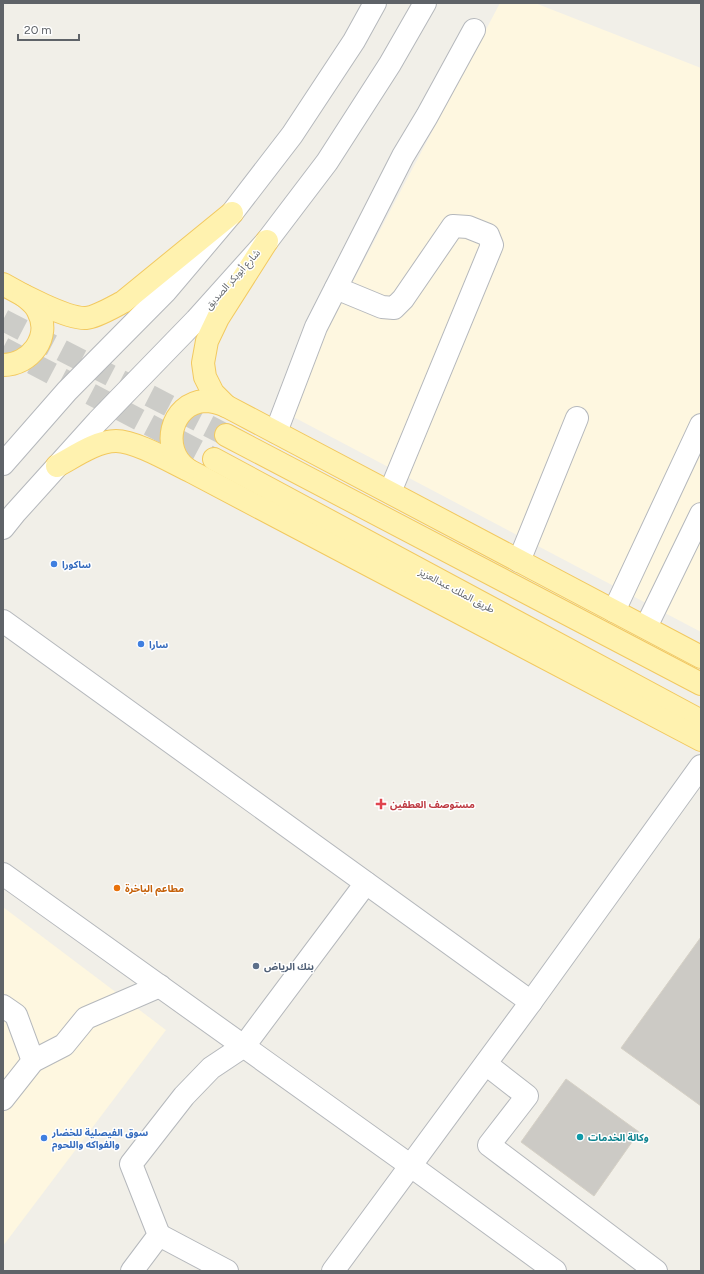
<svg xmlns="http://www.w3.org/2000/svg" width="704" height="1274" viewBox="0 0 704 1274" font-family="Figtree,'Noto Sans Arabic',sans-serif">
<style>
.commercial{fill:#fef7e0}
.building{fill:#cccac5;stroke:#d6d1c6}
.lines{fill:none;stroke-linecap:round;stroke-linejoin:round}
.major-tunnel{stroke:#ccccc8;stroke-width:22;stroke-dasharray:22 11;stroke-linecap:butt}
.minor-casing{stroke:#b5b8bc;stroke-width:24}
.major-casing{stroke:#f2c960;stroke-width:24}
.minor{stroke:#fff;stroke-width:22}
.major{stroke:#fff2af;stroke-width:22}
.shop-dot{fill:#3f7fe0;stroke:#fff;stroke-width:1.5}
.health-dot{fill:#e0444e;stroke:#fff;stroke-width:1.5}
.food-dot{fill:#e8710a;stroke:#fff;stroke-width:1.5}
.service-dot{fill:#5c6f8a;stroke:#fff;stroke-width:1.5}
.culture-dot{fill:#0f9aa8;stroke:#fff;stroke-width:1.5}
.labels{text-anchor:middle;stroke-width:3;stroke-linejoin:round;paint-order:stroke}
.street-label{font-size:10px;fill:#5f6368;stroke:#fff}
.shop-label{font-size:10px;font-weight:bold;fill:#366cbe;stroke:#fff;text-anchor:start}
.health-label{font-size:10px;font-weight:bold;fill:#be3a42;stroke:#fff;text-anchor:start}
.food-label{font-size:10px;font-weight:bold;fill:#c56008;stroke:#fff;text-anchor:start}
.service-label{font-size:10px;font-weight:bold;fill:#4e5e75;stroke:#fff;text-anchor:start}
.culture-label{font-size:10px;font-weight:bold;fill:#0d838f;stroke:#fff;text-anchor:start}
</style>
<rect width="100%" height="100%" fill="#f1efe8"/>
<!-- commercial -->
<g class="commercial">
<path d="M500,3H535L701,68V632L284,412Z"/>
<path d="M3,907L166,1030L3,1246Z"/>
</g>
<!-- building -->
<g class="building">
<path d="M701,937V1106L621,1048Z"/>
<path d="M566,1079L639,1132L594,1196L521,1142Z"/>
</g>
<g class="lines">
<!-- major-tunnel -->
<g class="major-tunnel">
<path d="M3,320L226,435"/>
<path d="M3,348L214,459"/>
</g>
<!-- minor casing -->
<g class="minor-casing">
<g id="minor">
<path d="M336,288L382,307L394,308L403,299L453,226L468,227L488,235L492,245L390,492"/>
<path d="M276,432L316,327L403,156L427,116L474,30"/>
<path d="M3,464L67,391L166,291L232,213L292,135L354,41L375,3"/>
<path d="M3,528L15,513L98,421L196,320L267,241L327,162L390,64L425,3"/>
<path d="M519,561L577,418"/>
<path d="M614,611L701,425"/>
<path d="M3,621L531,1002"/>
<path d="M646,627L701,514"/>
<path d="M3,874L411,1166L555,1271"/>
<path d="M3,1006L16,1015L33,1061"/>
<path d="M486,1064L527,1096L489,1145L656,1271"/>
<path d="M3,1099L33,1061L64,1045L86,1018L160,986"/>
<path d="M159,1235L227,1271"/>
<path d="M132,1271L159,1235L131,1164L184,1096L211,1068L244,1046L366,883"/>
<path d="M333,1271L531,1002L701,766"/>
</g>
</g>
<!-- major casing -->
<g class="major-casing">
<g id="major">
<path d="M3,284C20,294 67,319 86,318C97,317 113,307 123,302L232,213"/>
<path d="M3,365C30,365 52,337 38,311C35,304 29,300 23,295"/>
<path d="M226,406L213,393L205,377L203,363L207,341L218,318L267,241"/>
<path d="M226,435L701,684"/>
<path d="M214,459L701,721"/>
<path d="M57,466C74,457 96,441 116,441C136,441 173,463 192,472L701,740"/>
<path d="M187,469C160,450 170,403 205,401C213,401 219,403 226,406L701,657"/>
</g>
</g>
<!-- minor -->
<use href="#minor" class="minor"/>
<!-- major -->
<use href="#major" class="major"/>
</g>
<!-- markers -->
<g class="shop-dot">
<circle cx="54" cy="564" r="4"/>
<circle cx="141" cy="644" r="4"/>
<circle cx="44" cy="1138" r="4"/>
</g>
<path class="health-dot" d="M379 798h4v4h4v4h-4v4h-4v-4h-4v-4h4z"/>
<circle class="food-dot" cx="117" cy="888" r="4"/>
<circle class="service-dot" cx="256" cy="966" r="4"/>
<circle class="culture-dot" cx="580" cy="1137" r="4"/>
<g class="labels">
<!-- street labels -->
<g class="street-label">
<text transform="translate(232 279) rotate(-48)" y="4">شارع أبوبكر الصديق</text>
<text transform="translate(457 590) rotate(28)" y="4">طريق الملك عبدالعزيز</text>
</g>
<!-- shop labels -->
<g class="shop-label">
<text x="62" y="568">ساكورا</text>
<text x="149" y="648">سارا</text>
<text x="52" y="1136">سوق الفيصلية للخضار<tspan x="52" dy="12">والفواكه واللحوم</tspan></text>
</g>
<!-- health labels -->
<g class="health-label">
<text x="390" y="808">مستوصف العطفين</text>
</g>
<!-- food labels -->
<g class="food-label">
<text x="125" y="892">مطاعم الباخرة</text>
</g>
<!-- service labels -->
<g class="service-label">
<text x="264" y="970">بنك الرياض</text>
</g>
<!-- culture labels -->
<g class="culture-label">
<text x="588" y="1141">وكالة الخدمات</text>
</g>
</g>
<!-- border -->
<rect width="704" height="1274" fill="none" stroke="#5f6368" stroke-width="8"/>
<!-- scale -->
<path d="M18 34v6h61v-6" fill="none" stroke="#5f6368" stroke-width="2"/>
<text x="24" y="34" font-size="12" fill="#5f6368" stroke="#ffffff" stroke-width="3" paint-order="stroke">20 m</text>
</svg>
